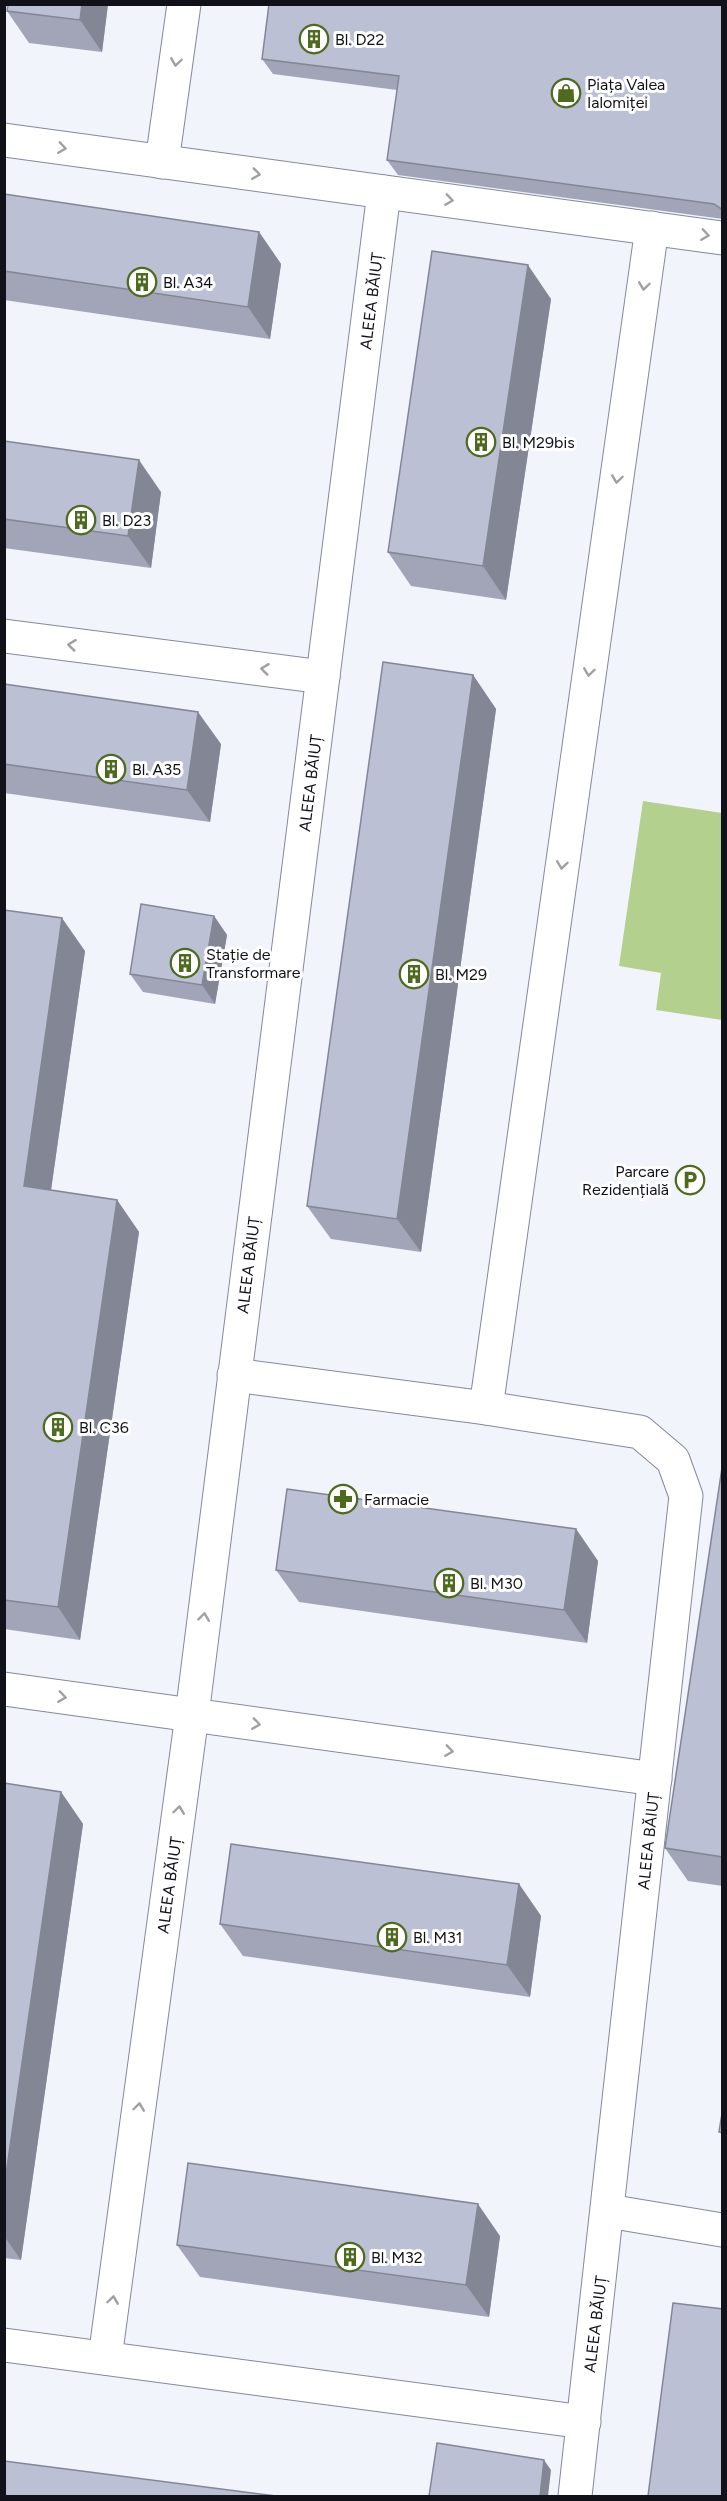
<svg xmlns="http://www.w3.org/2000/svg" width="727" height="2501" viewBox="0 0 727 2501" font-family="Figtree,sans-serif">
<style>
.green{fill:#b3d08f}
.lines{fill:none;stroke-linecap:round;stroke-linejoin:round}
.street-casing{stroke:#84889c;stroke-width:35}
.street{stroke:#fff;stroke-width:33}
.wall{fill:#a1a5b7}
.shaded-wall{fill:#838695}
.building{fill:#bbc0d5;stroke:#838695;stroke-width:1.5}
.oneway{stroke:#a0a0a3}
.labels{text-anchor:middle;stroke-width:6;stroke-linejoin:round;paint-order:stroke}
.poi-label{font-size:16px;fill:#111219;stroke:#fff;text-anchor:start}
.street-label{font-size:16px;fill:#111219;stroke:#fff}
</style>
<rect width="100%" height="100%" fill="#f2f4fc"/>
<!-- green -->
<path class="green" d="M643,801L722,813V1020L656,1010L661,973L619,966Z"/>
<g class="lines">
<!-- street casing -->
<g class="street-casing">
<g id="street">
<path d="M4,140L722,238"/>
<path d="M162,162L184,4"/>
<path d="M4,636L323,677"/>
<path d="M234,1375L486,1408L640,1432L673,1460L686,1496L575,2496"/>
<path d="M486,1408L652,228"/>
<path d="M4,1689L655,1779"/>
<path d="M608,2211L722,2230"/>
<path d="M4,2345L584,2422"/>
<path d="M105,2358L192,1715L384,192"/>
</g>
</g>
<!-- street -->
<use href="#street" class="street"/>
</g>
<!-- wall -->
<g class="wall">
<path d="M8,4H108L102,52L29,43L7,11Z"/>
<path d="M723,4V219L398,175L387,160L397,90L273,74L262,59Z"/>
<path d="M4,194L259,232L281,264L270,339L4,300Z"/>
<path d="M551,299L506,600L411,586L388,552Z"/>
<path d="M4,441L161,492L151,568L4,548Z"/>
<path d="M473,675L496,709L421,1252L331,1239L307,1206Z"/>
<path d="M4,684L221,744L210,822L4,793Z"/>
<path d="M4,910L85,951L51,1190L117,1200L139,1232L80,1640L4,1629Z"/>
<path d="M214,916L227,935L215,1004L143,992L130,974Z"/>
<path d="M723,1461V1886L688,1881L665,1848Z"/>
<path d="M576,1529L598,1561L587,1643L299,1602L276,1570Z"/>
<path d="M4,1783L61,1792L83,1824L21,2260L4,2258Z"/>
<path d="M519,1884L541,1916L530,1997L243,1956L220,1924Z"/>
<path d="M500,2236L489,2317L200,2277L177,2245Z"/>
</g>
<!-- shaded-wall -->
<g class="shaded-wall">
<path d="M82,4H108L102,52L80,20Z"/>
<path d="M259,232L281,264L270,339L248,307Z"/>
<path d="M528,265L551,299L506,600L483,566Z"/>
<path d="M139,460L161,492L151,568L128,536Z"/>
<path d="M473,675L496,709L421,1252L397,1219Z"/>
<path d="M198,712L221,744L210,822L187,790Z"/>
<path d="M214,916L227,935L215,1004L202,985Z"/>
<path d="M62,918L85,951L47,1218L24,1186Z"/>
<path d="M117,1200L139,1232L80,1640L58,1607Z"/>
<path d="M576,1529L598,1561L587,1643L564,1610Z"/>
<path d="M61,1792L83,1824L21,2260L4,2236V2188Z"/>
<path d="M519,1884L541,1916L530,1997L507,1965Z"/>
<path d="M478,2204L500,2236L489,2317L466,2285Z"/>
<path d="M544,2460L551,2470L548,2496H540Z"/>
</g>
<!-- building -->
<g class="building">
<path d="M8,4H82L80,20L7,11Z"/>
<path d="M269,4H723V210L714,204L387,160L399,76L262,59Z"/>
<path d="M4,194L259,232L248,307L4,271Z"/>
<path d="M432,251L528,265L483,566L388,552Z"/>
<path d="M4,441L139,460L128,536L4,519Z"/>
<path d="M383,662L473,675L397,1219L307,1206Z"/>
<path d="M4,684L198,712L187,790L4,764Z"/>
<path d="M141,904L214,916L202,985L130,974Z"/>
<path d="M4,910L62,918L24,1186L117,1200L58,1607L4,1600Z"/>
<path d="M723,1461V1857L665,1848Z"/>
<path d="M287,1489L576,1529L564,1610L276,1570Z"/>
<path d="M4,1783L61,1792L4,2188Z"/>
<path d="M231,1844L519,1884L507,1965L220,1924Z"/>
<path d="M723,2107V2133L719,2132Z"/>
<path d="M188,2163L478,2204L466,2285L177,2245Z"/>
<path d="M673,2303L723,2309V2496H648Z"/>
<path d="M437,2443L544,2460L540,2496H429Z"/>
<path d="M4,2461L276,2496H4Z"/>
</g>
<!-- one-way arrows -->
<defs><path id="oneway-chevron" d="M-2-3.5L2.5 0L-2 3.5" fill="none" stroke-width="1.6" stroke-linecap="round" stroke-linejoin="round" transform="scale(1.5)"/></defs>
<g class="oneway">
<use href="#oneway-chevron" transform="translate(176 62) rotate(98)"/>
<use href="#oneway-chevron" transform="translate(62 148) rotate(8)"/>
<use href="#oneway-chevron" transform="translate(256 174) rotate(8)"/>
<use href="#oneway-chevron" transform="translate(449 200) rotate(8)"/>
<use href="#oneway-chevron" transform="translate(705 235) rotate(8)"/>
<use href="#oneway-chevron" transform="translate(644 286) rotate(98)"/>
<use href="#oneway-chevron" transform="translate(617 479) rotate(98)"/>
<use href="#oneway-chevron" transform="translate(72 645) rotate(-173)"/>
<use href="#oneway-chevron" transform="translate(265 669) rotate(-173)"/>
<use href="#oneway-chevron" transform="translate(589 672) rotate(98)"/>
<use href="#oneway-chevron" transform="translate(562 865) rotate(98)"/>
<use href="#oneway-chevron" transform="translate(204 1617) rotate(-83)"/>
<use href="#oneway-chevron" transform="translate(62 1697) rotate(8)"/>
<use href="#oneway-chevron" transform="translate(256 1724) rotate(8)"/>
<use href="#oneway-chevron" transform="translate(449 1751) rotate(8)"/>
<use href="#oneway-chevron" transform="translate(179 1810) rotate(-82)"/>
<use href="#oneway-chevron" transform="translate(139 2107) rotate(-82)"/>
<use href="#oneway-chevron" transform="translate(113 2300) rotate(-82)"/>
</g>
<!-- icons -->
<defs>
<g id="building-ring" transform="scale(1.5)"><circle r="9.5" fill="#fff" stroke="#4d6a1e" stroke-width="1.5"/><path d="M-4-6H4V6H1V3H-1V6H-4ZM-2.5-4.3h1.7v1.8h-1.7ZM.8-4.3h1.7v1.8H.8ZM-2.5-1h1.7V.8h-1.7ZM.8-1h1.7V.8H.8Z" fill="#4d6a1e"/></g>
<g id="shop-ring" transform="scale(1.5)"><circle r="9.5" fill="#fff" stroke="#4d6a1e" stroke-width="1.5"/><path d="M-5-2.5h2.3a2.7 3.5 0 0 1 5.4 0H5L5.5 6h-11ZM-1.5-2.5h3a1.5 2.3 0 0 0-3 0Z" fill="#4d6a1e"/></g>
<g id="parking-ring" transform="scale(1.5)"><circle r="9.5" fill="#fff" stroke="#4d6a1e" stroke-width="1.5"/><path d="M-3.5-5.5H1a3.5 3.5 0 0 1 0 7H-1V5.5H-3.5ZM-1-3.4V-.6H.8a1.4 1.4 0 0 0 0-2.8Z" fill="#4d6a1e"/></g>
<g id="pharmacy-ring" transform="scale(1.5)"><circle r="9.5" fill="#fff" stroke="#4d6a1e" stroke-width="1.5"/><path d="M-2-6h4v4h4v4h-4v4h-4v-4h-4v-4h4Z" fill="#4d6a1e"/></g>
</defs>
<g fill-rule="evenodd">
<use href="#building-ring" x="314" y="39"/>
<use href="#shop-ring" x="566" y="93"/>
<use href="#building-ring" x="142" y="282"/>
<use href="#building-ring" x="481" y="442"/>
<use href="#building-ring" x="81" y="520"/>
<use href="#building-ring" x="111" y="769"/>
<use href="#building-ring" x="185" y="963"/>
<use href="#building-ring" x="414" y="974"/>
<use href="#parking-ring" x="690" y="1180"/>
<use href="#building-ring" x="58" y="1427"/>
<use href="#pharmacy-ring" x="343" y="1499"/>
<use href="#building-ring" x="449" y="1583"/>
<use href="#building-ring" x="392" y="1937"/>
<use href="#building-ring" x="350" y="2257"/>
</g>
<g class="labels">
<!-- poi labels -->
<g class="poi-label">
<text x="335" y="45">Bl. D22</text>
<text x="587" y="90">Piața Valea<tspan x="587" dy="18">Ialomiței</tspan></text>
<text x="163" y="288">Bl. A34</text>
<text x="502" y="448">Bl. M29bis</text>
<text x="102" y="526">Bl. D23</text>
<text x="132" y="775">Bl. A35</text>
<text x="206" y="960">Stație de<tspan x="206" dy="18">Transformare</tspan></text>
<text x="435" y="980">Bl. M29</text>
<text x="669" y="1177" text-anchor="end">Parcare<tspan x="669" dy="18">Rezidențială</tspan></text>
<text x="79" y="1433">Bl. C36</text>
<text x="364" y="1505">Farmacie</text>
<text x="470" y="1589">Bl. M30</text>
<text x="413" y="1943">Bl. M31</text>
<text x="371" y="2263">Bl. M32</text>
</g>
<!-- street labels -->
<g class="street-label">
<text transform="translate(371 301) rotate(-83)" y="6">ALEEA BĂIUȚ</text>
<text transform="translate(310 783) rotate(-83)" y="6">ALEEA BĂIUȚ</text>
<text transform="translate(248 1265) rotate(-83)" y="6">ALEEA BĂIUȚ</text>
<text transform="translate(648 1841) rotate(-84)" y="6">ALEEA BĂIUȚ</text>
<text transform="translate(169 1885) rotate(-82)" y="6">ALEEA BĂIUȚ</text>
<text transform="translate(595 2324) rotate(-83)" y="6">ALEEA BĂIUȚ</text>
</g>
</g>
<!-- border -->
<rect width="727" height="2501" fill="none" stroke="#111219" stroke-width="12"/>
</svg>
